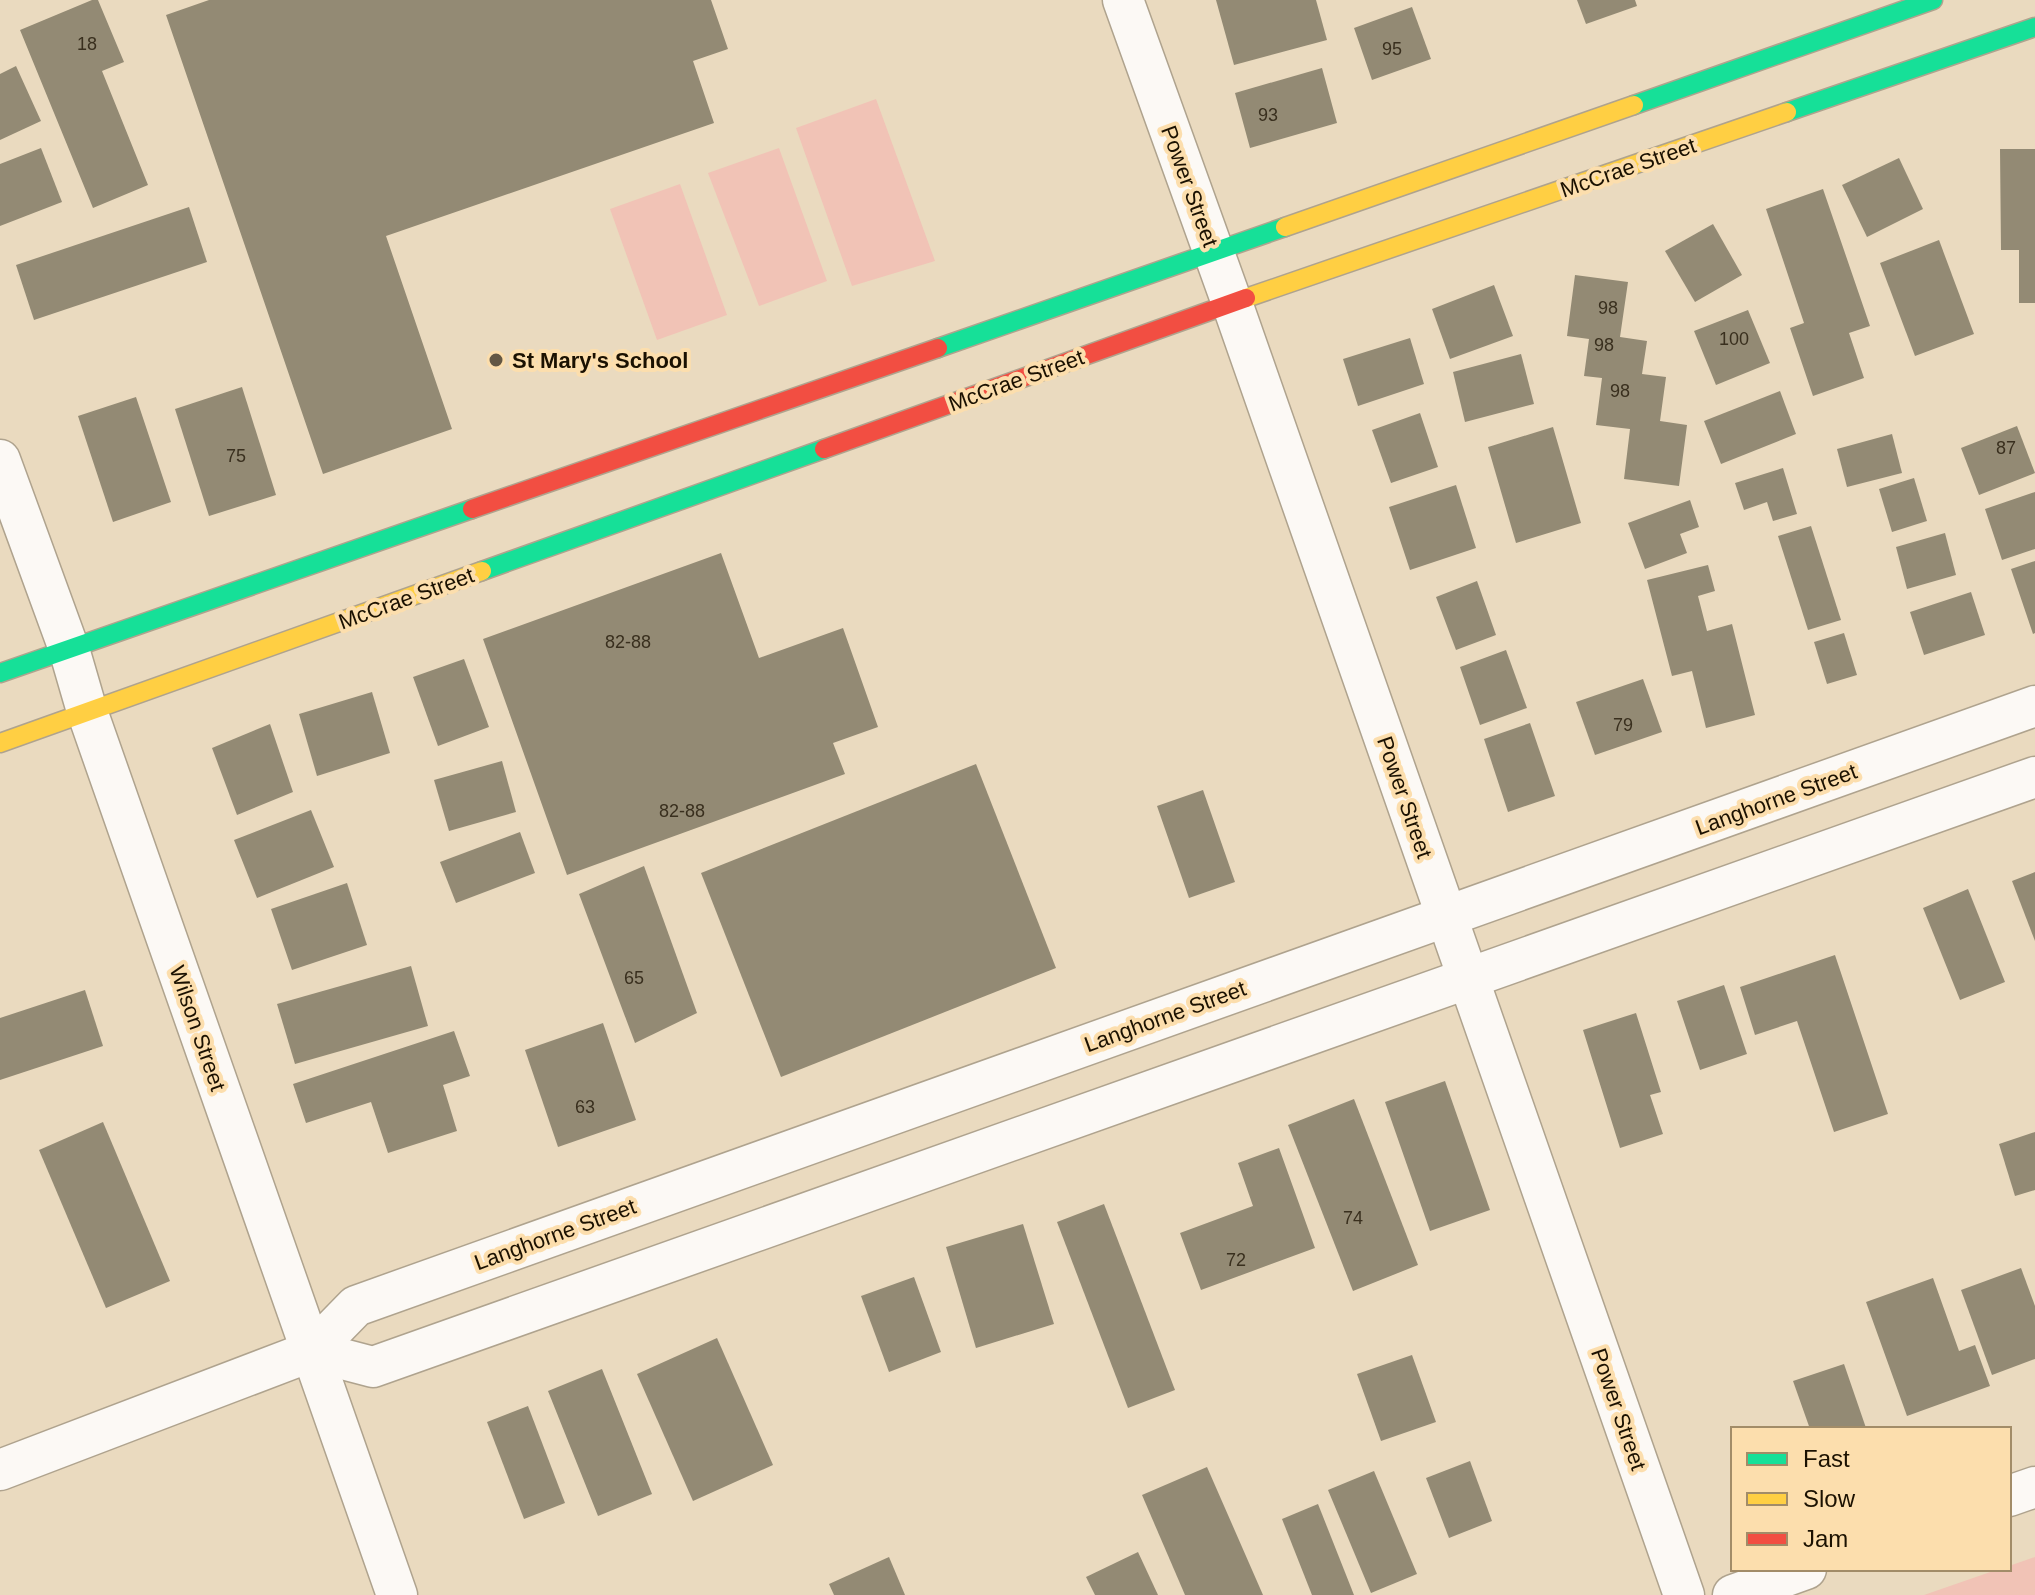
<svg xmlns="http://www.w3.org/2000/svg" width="2035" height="1595" viewBox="0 0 2035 1595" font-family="Arial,sans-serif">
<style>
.green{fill:#f1c3b6}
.building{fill:#938a74}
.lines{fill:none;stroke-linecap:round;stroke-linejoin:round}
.street-casing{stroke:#afa38e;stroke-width:43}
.fast-casing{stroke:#afa38e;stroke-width:21}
.slow-casing{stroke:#afa38e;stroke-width:21}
.jam-casing{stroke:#afa38e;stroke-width:21}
.street{stroke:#fcf9f5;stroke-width:40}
.fast{stroke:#16e098;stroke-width:18}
.slow{stroke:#ffcf43;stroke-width:18}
.jam{stroke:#f24e42;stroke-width:18}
.poi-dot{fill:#635744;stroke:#fcdead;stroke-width:3}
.labels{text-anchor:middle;stroke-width:8;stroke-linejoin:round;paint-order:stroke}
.number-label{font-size:18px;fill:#392f1e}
.street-label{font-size:22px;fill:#1b1101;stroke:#fcdead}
.poi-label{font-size:22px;font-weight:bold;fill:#1b1101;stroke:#fcdead;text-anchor:start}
</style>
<rect width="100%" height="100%" fill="#eadabf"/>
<!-- green -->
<g class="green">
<path d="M876,99L935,261L852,286L796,128Z"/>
<path d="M779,148L827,281L759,306L708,173Z"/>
<path d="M680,184L727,315L657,340L610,209Z"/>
<path d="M2035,1557V1595H1924L1999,1569H2009V1566Z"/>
</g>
<!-- building -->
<g class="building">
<path d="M92,0H98L124,62L102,71L148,185L93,208L20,30Z"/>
<path d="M209,0H711L728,49L693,61L714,123L386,236L452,429L323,474L166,15Z"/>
<path d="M1216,0H1316L1327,40L1234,65Z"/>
<path d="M1577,0H1635L1637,6L1586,24Z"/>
<path d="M1412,7L1431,59L1372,80L1354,28Z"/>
<path d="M16,66L41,121L0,140V74Z"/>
<path d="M1322,68L1337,123L1250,148L1235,93Z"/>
<path d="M41,148L62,202L0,226V164Z"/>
<path d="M2000,149H2035V303H2019V250H2001Z"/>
<path d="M1899,158L1923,209L1867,237L1842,185Z"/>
<path d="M1823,189L1870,326L1849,333L1864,378L1813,396L1790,328L1804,323L1766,209Z"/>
<path d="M189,207L207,262L34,320L16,265Z"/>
<path d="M1713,224L1742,275L1695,302L1665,251Z"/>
<path d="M1939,240L1974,334L1915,356L1880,263Z"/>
<path d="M1575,275L1628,282L1620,337L1647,341L1642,374L1666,377L1660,421L1687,425L1679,486L1624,479L1630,429L1596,425L1602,378L1584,376L1589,339L1567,336Z"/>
<path d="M1494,285L1513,336L1450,359L1432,309Z"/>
<path d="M1748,310L1770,363L1716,385L1694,331Z"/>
<path d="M1410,338L1424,384L1358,406L1343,359Z"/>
<path d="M1521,354L1534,404L1465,422L1453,372Z"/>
<path d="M242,387L276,495L209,516L175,409Z"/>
<path d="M1780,391L1796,434L1721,464L1704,421Z"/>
<path d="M136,397L171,502L113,522L78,416Z"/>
<path d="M1420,413L1438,467L1391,483L1372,430Z"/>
<path d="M2017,426L2035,473L1979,495L1961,448Z"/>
<path d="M1553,427L1581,523L1516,543L1488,447Z"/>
<path d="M1892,434L1902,473L1847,487L1837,449Z"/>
<path d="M1783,468L1797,514L1773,521L1767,502L1744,510L1735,483Z"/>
<path d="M1914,478L1927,521L1892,532L1879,489Z"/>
<path d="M1456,485L1476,548L1410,570L1389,507Z"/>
<path d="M2035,492V549L2002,560L1985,509Z"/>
<path d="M1690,500L1699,527L1680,534L1687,553L1645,569L1628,523Z"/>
<path d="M1811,526L1841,620L1808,630L1778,536Z"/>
<path d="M1945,533L1956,575L1907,589L1896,547Z"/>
<path d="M721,553L759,658L843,628L878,727L833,743L845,774L567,875L483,639Z"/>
<path d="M2035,561V633L2033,634L2011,569Z"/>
<path d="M1708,565L1715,591L1698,596L1707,631L1732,624L1755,715L1706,728L1692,671L1672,676L1647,580Z"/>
<path d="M1477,581L1496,635L1456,650L1436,597Z"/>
<path d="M1971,592L1985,635L1924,655L1910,612Z"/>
<path d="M1844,633L1857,675L1827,684L1814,642Z"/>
<path d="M1506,650L1527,708L1480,725L1460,667Z"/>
<path d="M464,659L489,727L438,746L413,677Z"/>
<path d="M1643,679L1662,732L1595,755L1576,702Z"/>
<path d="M372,692L390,753L317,776L299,714Z"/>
<path d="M1530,723L1555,796L1508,812L1484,739Z"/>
<path d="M270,724L293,792L237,815L212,748Z"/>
<path d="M502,761L516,812L449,831L434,780Z"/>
<path d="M976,764L1056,968L781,1077L701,873Z"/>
<path d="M1203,790L1235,882L1189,898L1157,806Z"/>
<path d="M311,810L334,867L257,898L234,840Z"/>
<path d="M520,832L535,873L456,903L440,862Z"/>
<path d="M644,866L697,1013L635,1043L579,894Z"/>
<path d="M2035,872V941L2012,881Z"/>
<path d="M347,883L367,945L292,970L271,909Z"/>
<path d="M1968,889L2005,982L1960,1000L1923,908Z"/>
<path d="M1835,955L1888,1114L1834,1132L1797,1021L1755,1035L1740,987Z"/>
<path d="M411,966L428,1026L295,1064L277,1004Z"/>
<path d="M1724,985L1747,1054L1700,1070L1677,1001Z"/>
<path d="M85,990L103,1046L0,1080V1018Z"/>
<path d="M1636,1013L1661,1092L1650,1095L1663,1134L1620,1148L1583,1030Z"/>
<path d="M603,1023L636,1120L558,1147L525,1050Z"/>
<path d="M454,1031L470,1076L443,1085L457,1131L388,1153L371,1102L306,1123L293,1084Z"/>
<path d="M1445,1081L1490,1210L1430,1231L1385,1102Z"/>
<path d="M1354,1099L1418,1265L1353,1291L1288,1125Z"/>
<path d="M103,1122L170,1281L106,1308L39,1150Z"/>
<path d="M2035,1132V1190L2015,1196L1999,1144Z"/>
<path d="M1279,1148L1315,1248L1201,1290L1180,1233L1253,1206L1238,1163Z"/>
<path d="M1104,1204L1175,1390L1128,1408L1057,1222Z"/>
<path d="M1023,1224L1054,1324L976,1348L946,1247Z"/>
<path d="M2021,1268L2035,1306V1359L1992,1375L1961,1290Z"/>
<path d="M914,1277L941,1352L889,1372L861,1296Z"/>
<path d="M1933,1278L1959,1351L1975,1345L1990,1386L1907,1416L1866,1302Z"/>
<path d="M717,1338L773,1465L693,1501L637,1374Z"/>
<path d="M1412,1355L1436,1422L1381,1441L1357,1374Z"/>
<path d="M1844,1364L1866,1428L1810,1429L1793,1381Z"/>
<path d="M602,1369L652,1494L598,1516L548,1391Z"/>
<path d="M528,1406L565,1503L524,1519L487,1422Z"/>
<path d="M1470,1461L1492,1521L1449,1538L1426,1478Z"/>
<path d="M1207,1467L1263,1595H1185L1142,1495Z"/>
<path d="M1374,1471L1417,1574L1371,1593L1328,1490Z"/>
<path d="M1318,1504L1354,1595H1312L1282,1519Z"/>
<path d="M1138,1552L1158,1595H1095L1086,1577Z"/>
<path d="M889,1557L905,1595H834L829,1584Z"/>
</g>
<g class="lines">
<!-- street casing -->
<g class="street-casing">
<g id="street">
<path d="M1123,0L1232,303L1684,1595"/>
<path d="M0,460L69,649L87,711L397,1595"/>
<path d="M312,1351L373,1367L2035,777"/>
<path d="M0,1470L312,1351L356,1306L2035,706"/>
<path d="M2009,1496L2035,1487"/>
<path d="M1733,1595L1806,1569"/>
</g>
</g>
<!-- fast casing -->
<g class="fast-casing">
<g id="fast">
<path d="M1634,105L1933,0"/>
<path d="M1787,112L2035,27"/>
<path d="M938,348L1285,227"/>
<path d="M482,571L824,449"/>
<path d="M0,673L472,509"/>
</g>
</g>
<!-- slow casing -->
<g class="slow-casing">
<g id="slow">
<path d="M1285,227L1634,105"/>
<path d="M1246,298L1787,112"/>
<path d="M0,743L482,571"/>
</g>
</g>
<!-- jam casing -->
<g class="jam-casing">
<g id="jam">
<path d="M824,449L1246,298"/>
<path d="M472,509L938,348"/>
</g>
</g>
<!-- street -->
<use href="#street" class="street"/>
<!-- fast -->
<use href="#fast" class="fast"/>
<!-- slow -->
<use href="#slow" class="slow"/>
<!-- jam -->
<use href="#jam" class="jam"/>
</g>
<!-- markers -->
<circle class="poi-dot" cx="496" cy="360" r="8"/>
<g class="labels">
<!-- number labels -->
<g class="number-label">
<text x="87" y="50">18</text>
<text x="1392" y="55">95</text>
<text x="1268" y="121">93</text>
<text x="1608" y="314">98</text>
<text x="1734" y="345">100</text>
<text x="1604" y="351">98</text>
<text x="1620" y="397">98</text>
<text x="2006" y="454">87</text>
<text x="236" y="462">75</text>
<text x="628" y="648">82-88</text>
<text x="1623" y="731">79</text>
<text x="682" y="817">82-88</text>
<text x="634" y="984">65</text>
<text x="585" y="1113">63</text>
<text x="1353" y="1224">74</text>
<text x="1236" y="1266">72</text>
</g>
<!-- street labels -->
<g class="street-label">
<text transform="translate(1628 167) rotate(-19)" y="8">McCrae Street</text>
<text transform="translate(1190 186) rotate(70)" y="8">Power Street</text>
<text transform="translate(1016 380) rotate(-20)" y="8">McCrae Street</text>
<text transform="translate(406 598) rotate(-20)" y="8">McCrae Street</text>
<text transform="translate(1405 797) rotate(71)" y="8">Power Street</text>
<text transform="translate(1776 799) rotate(-20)" y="8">Langhorne Street</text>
<text transform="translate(1165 1016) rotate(-20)" y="8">Langhorne Street</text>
<text transform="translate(198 1028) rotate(71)" y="8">Wilson Street</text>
<text transform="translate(555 1234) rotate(-20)" y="8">Langhorne Street</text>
<text transform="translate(1619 1409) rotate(71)" y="8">Power Street</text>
</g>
<!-- poi labels -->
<g class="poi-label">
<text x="512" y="368">St Mary's School</text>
</g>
</g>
<!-- legend -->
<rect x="1731" y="1427" width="280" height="144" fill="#fcdead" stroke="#a28c68" stroke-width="2"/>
<rect x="1747" y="1453" width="40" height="12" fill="#16e098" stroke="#a28c68" stroke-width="2"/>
<text x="1803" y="1467" font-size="24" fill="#1b1101">Fast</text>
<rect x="1747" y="1493" width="40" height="12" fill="#ffcf43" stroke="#a28c68" stroke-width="2"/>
<text x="1803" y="1507" font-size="24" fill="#1b1101">Slow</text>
<rect x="1747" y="1533" width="40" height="12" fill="#f24e42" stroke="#a28c68" stroke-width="2"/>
<text x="1803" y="1547" font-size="24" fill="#1b1101">Jam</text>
</svg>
